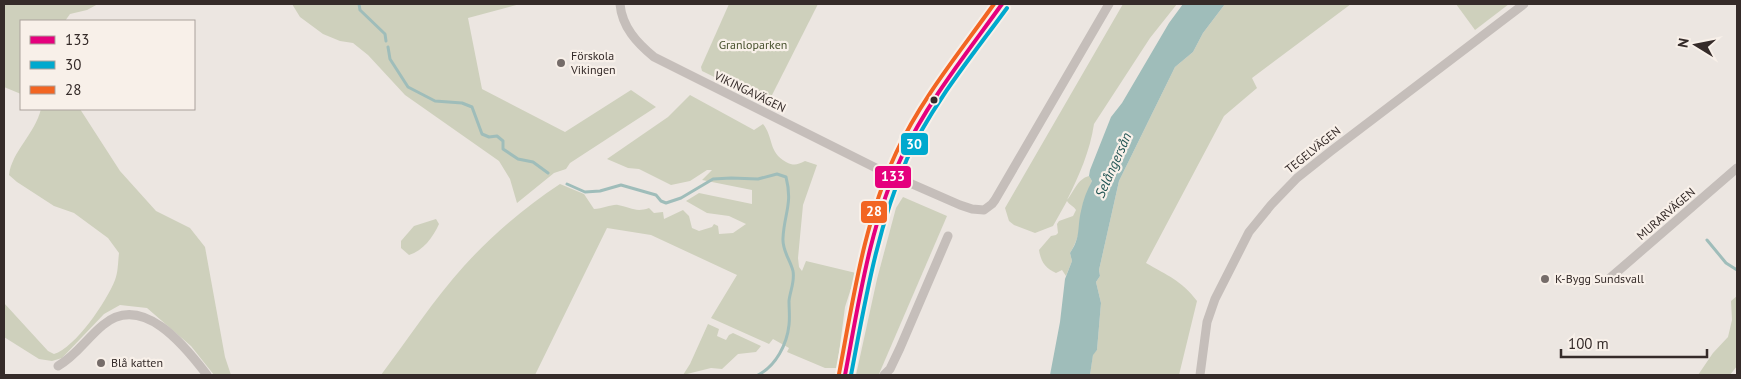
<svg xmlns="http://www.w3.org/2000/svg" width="1741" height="379" viewBox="0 0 1741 379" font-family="'PT Sans',sans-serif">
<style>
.green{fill:#ced0bc}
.water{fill:#9fbdba}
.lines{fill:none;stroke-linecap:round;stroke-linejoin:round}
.stream{stroke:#9fbdba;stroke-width:3}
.street{stroke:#c5beba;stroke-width:9}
.secondary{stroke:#b6afab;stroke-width:12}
.bus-1-casing{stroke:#f8f0e9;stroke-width:8}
.bus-2-casing{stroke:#f8f0e9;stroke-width:8}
.bus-3-casing{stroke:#f8f0e9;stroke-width:8}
.bus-1{stroke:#e5007d;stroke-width:4}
.bus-2{stroke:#00a9ce;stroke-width:4}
.bus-3{stroke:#f26522;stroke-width:4}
.poi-dot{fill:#756c69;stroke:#f8f0e9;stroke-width:2}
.bus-dot{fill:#352b29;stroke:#f8f0e9;stroke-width:2}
.labels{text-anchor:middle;stroke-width:4.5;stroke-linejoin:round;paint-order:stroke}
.park-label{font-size:12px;fill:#48522e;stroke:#f8f0e9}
.poi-label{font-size:12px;fill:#352b29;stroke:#f8f0e9;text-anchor:start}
.street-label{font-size:12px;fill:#352b29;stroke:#f8f0e9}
.water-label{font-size:14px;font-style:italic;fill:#215453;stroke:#f8f0e9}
.line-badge{stroke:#f8f0e9;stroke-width:2}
.badge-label{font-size:14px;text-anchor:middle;font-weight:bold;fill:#fff}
</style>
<rect width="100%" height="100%" fill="#ece6e1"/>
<!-- green -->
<g class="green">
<path d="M4,4H98L87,10L70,14L65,21H21V94L4,87Z"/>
<path d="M292,4H520L468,18L482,89L565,132L631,90L656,107L570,163L566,169L554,173L517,203L510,179L499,161L405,95L368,55L353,43L340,41L323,34L300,17Z"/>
<path d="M729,4H818L768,103L702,71L701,67Z"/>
<path d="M1123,4H1177L1150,38L1094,124C1090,151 1079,176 1067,200C1074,192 1077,179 1089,176L1092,181C1081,203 1084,232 1070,253L1072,261L1066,276L1062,270L1056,273C1045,268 1041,262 1039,250L1051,236L1056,235L1058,233L1057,224L1059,221L1073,216L1076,210C1074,206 1069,205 1067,201L1053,226L1035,233L1014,225L1009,221L1005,208Z"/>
<path d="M1225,4H1351L1252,78L1257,88L1224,116L1146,263C1168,276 1181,280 1197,301L1179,375H1090L1093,354L1097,350L1101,303L1096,282L1100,276L1099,270L1119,181L1175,67L1193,52L1203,33Z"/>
<path d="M1456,4H1509L1475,30Z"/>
<path d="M690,95L754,130L763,124C774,138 768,152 786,162C794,166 797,165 805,161L817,165L803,205L798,258L799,267L802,271L806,261L856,273L845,307L837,368H825L787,352L789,348L773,339L769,344L711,318L737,275L651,235L607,228L535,375H381C408,339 434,299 464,266C493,234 524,208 560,184L584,194L594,209C603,209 612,204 618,205C631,207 635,213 649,208L654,213L663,212L664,219L683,210L689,216L692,228L699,231L712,227L714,224L718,226L719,234L733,233L746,224L729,216L707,213L686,201L699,193L752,204V190L702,180L712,170H707L690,181L671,185L639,169L628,168L607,159L668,117Z"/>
<path d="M41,109H80L120,171L156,211L190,228L205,247L225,357L231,375H214L191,346L147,308L120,305L104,314L62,358L52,361L39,359L4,337V303L48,351L54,354C75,348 107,301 115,280C118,273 118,262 119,253L108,238L74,213L54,206L17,182L9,175C12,151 35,134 41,109Z"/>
<path d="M903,197L947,216L879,374L856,375L877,279L896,208Z"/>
<path d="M436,219L439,224C433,237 423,251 409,255L401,248V241L414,226Z"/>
<path d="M1737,296V366L1730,375H1698L1713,353L1728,337L1732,320L1731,301Z"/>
<path d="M708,324L719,329L717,336L726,340L729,335L733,333L761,346L756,352L738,354L722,369L711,368L683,375L690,364Z"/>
</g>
<!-- water -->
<path class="water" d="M1183,4H1225L1203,33L1193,52L1175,67L1119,181L1099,270L1100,276L1096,282L1101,303L1097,350L1093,355L1090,375H1050L1060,322L1065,279L1072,261L1070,253C1081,237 1077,228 1081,211C1083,200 1087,190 1092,181L1089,176L1090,170L1111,117L1122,103L1169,23Z"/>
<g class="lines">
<!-- stream -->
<g class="stream">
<path d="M359,4L360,10L385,34L386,41"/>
<path d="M388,47L390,59L408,87L435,101L462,103L472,107L482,134L489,137L497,136L503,141V149L518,159L533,162L548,173"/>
<path d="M567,184L585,192L600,191L621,185L656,195L661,201L666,203L681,198L713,179L731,178L758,179L777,174L786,177C793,204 784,214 783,238C782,251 790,259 793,271C795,282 790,291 789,301C789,309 790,317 789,325C787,344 776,366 758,375"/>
<path d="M1707,240L1726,263L1737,270"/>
</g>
<!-- street -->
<g class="street">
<path d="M620,4C622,27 637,43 654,57L880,170L960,205L972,209L984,210L992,204L995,200L1109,4"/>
<path d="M1610,278L1737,168"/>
<path d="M58,366C76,356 87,338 103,325C142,292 185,346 207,375"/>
<path d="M884,375L890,369L900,348L948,236"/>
<path d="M1200,375L1207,322L1215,299L1249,232L1271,205L1297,178L1331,151L1524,4"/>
</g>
<!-- secondary -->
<path class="secondary" d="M845,375C859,301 871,225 902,156C928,101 967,53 1002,4"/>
<!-- bus-1 casing -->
<g class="bus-1-casing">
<path id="bus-1" d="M845,375C859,301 870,224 902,156C928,101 967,53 1002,4"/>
</g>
<!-- bus-2 casing -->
<g class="bus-2-casing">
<path id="bus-2" d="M851,375C865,302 877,228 907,159C932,104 972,56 1007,8"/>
</g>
<!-- bus-3 casing -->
<g class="bus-3-casing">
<path id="bus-3" d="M839,374C853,300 864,222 896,153C921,99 960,52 994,4"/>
</g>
<!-- bus-1 -->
<use href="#bus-1" class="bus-1"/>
<!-- bus-2 -->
<use href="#bus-2" class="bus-2"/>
<!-- bus-3 -->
<use href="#bus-3" class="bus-3"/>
</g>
<!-- markers -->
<g class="poi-dot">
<circle cx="561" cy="63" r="5"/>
<circle cx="1545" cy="279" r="5"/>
<circle cx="101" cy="363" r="5"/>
</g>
<circle class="bus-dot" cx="934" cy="100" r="4.5"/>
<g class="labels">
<!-- park labels -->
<g class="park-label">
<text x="753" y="49">Granloparken</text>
</g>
<!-- poi labels -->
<g class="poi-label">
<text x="571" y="60">Förskola<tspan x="571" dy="14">Vikingen</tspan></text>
<text x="1555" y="283">K-Bygg Sundsvall</text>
<text x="111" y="367">Blå katten</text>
</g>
<!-- street labels -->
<g class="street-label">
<text transform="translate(750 92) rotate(26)" y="4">VIKINGAVÄGEN</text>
<text transform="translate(1313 150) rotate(-39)" y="4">TEGELVÄGEN</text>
<text transform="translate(1666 214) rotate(-41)" y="4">MURARVÄGEN</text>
</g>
<!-- water labels -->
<g class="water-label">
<text transform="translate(1113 165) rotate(-66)" y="5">Selångersån</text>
</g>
</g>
<g class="line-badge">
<rect x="900" y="132" width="29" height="24" rx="5" fill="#00a9ce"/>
<rect x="874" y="165" width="38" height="24" rx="5" fill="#e5007d"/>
<rect x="860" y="200" width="28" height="24" rx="5" fill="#f26522"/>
</g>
<g class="badge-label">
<text x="914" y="149">30</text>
<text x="893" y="181">133</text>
<text x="874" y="216">28</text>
</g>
<!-- border -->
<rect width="1741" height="379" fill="none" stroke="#352b29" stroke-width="10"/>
<!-- legend -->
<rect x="20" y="20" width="175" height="90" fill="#f8f0e9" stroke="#aaa19c"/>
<rect x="30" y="36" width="25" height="8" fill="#e5007d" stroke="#aaa19c"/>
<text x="65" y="45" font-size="15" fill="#352b29">133</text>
<rect x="30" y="61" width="25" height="8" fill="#00a9ce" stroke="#aaa19c"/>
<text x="65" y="70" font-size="15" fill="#352b29">30</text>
<rect x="30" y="86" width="25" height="8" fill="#f26522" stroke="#aaa19c"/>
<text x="65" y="95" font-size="15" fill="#352b29">28</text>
<!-- north arrow -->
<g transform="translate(1696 45) rotate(280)" stroke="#f8f0e9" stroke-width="4" paint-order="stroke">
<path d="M0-4L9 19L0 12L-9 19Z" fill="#352b29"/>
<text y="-8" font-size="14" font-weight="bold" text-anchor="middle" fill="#352b29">N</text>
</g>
<!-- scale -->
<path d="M1561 349v8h146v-8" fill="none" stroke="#352b29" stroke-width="2.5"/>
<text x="1568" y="349" font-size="15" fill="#352b29" stroke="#f8f0e9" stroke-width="4" paint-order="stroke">100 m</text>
</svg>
